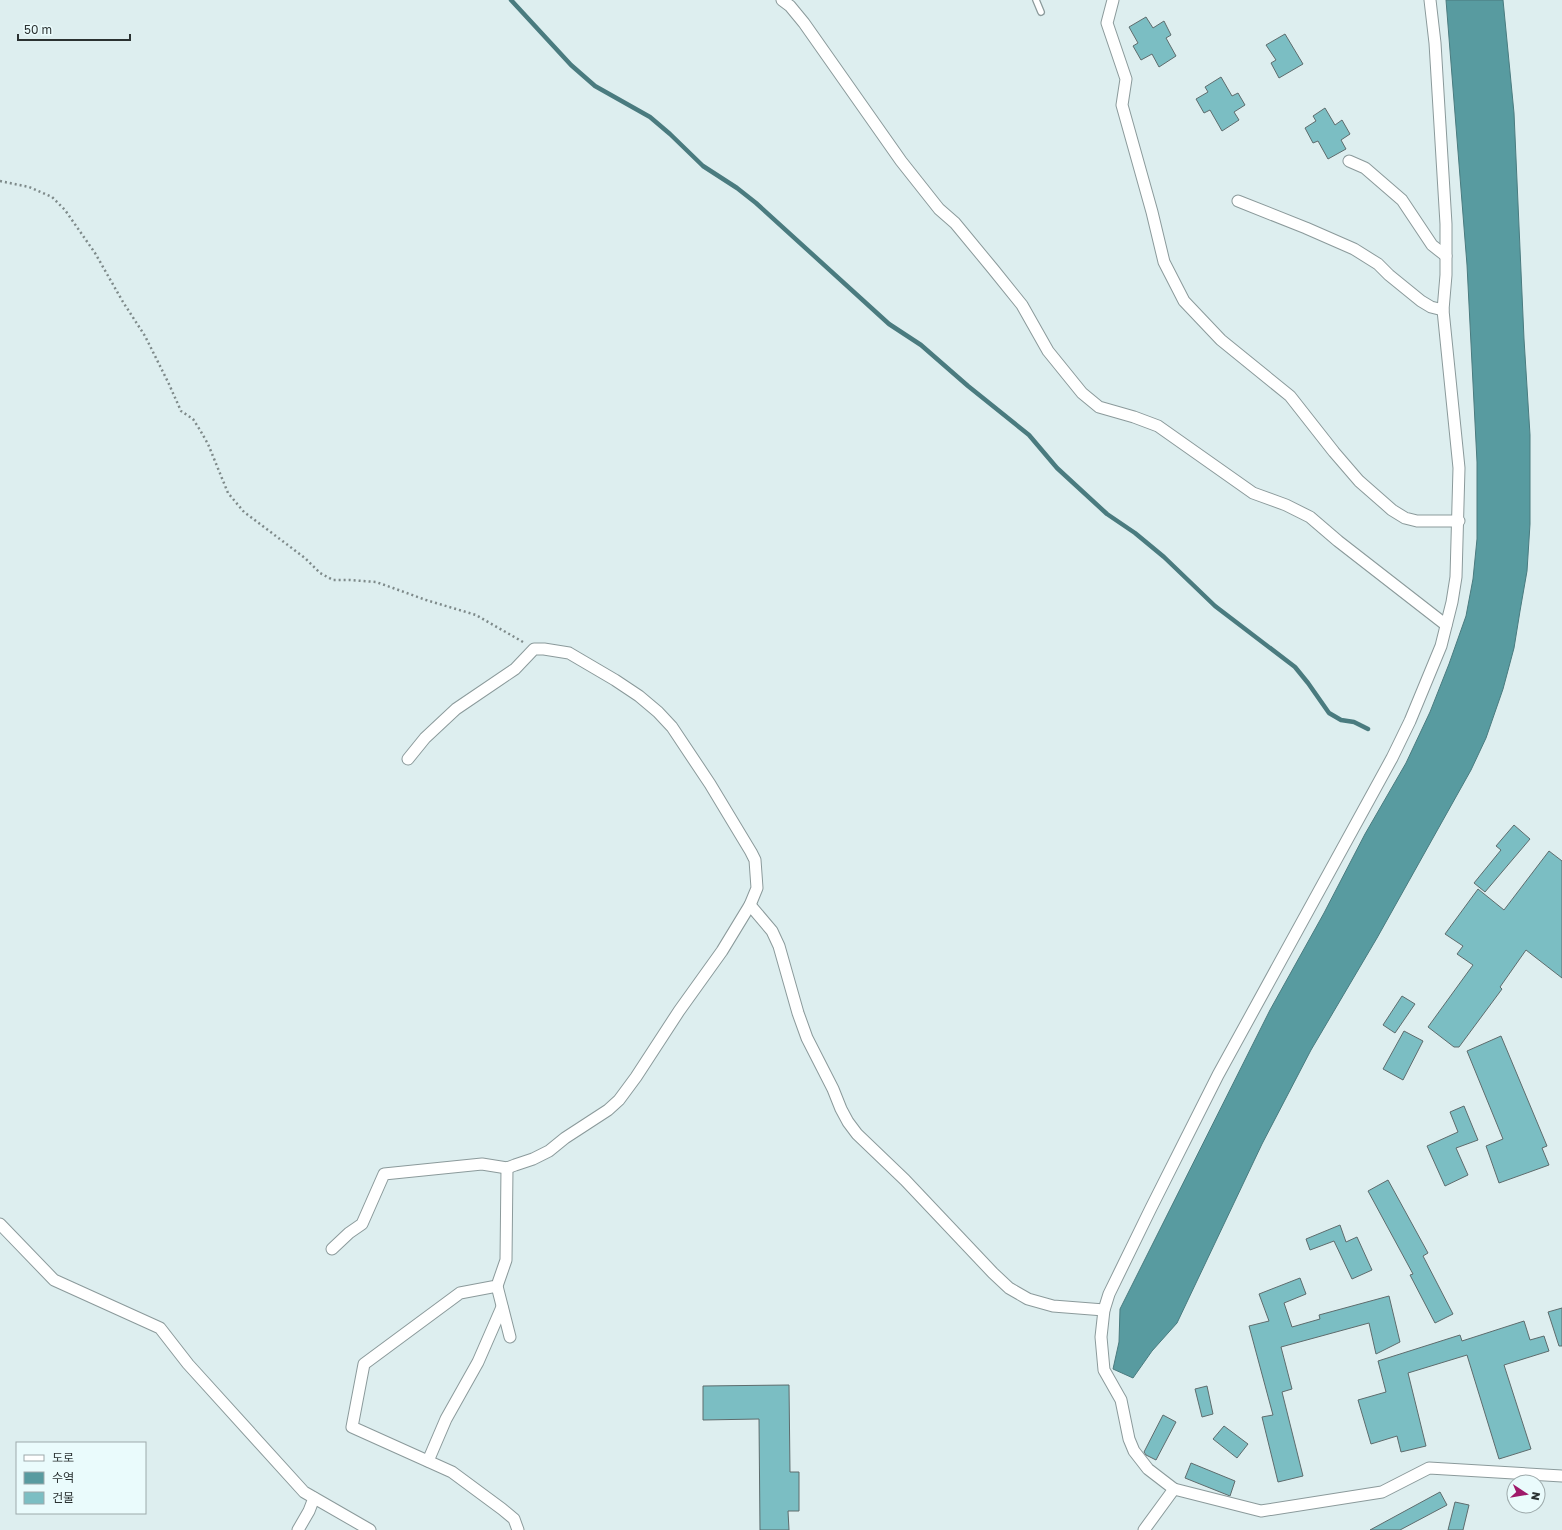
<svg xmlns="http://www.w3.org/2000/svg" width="1562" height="1530" viewBox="0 0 1562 1530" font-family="'Golos Text','Noto Sans KR',sans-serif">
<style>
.water{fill:#589ba0;stroke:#4a7b7f}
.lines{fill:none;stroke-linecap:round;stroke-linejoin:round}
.stream{stroke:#4a7b7f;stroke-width:4.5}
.building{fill:#7bbec3;stroke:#5e6c6d}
.service-casing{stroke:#8b9a9b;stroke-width:8}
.minor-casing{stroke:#8b9a9b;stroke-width:13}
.path{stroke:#7e8a8a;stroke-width:2.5;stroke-dasharray:2 3;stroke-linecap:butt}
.service{stroke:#fff;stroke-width:5.5}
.minor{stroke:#fff;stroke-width:11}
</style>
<rect width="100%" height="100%" fill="#ddeeef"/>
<!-- water -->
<path class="water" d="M1446,0H1503L1514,113L1524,339L1530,435V524L1527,571L1520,611L1514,648L1503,689L1486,738L1471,770L1377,938L1311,1050L1262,1144L1177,1323L1152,1351L1133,1378L1113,1369L1119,1342L1120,1309L1270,1010L1324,913L1365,834L1406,763L1430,712L1449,664L1466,616L1473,579L1477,539V462L1467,265Z"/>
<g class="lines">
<!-- stream -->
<path class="stream" d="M511,0L571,65L595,86L650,117L670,134L703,166L737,188L756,203L889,324L921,345L968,386L1029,435L1057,468L1107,514L1135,533L1164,557L1215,606L1295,667L1308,683L1329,713L1341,720L1354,722L1368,729"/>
</g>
<!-- building -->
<g class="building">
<path d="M1146,17L1153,28L1164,21L1171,35L1166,38L1176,56L1159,67L1152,54L1141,60L1133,46L1138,43L1129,27Z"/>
<path d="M1285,34L1303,64L1279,78L1271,63L1276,60L1266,45Z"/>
<path d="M1221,77L1232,96L1238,93L1245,105L1234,112L1239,120L1222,131L1210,110L1204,113L1196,99L1208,92L1205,87Z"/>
<path d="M1325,108L1335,125L1342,120L1350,134L1341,140L1346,149L1328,159L1318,141L1313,143L1305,128L1316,121L1313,116Z"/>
<path d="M1514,825L1530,839L1485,892L1474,883L1501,850L1496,846Z"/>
<path d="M1549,851L1562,861V978L1526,950L1500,987L1502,989L1459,1047H1454L1428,1027L1473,965L1457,954L1463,946L1445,934L1478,889L1504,910Z"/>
<path d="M1402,996L1415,1004L1395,1033L1383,1025Z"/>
<path d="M1404,1031L1423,1041L1403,1080L1383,1069Z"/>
<path d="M1501,1036L1547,1146L1542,1148L1549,1165L1499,1183L1486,1146L1503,1139L1467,1051Z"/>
<path d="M1464,1106L1478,1140L1456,1148L1468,1175L1445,1186L1427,1146L1458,1132L1450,1112Z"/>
<path d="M1388,1180L1428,1253L1423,1256L1453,1314L1435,1323L1410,1275L1413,1274L1368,1191Z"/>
<path d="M1340,1225L1346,1242L1357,1237L1372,1270L1352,1279L1334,1241L1310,1250L1306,1239Z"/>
<path d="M1300,1278L1306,1294L1284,1303L1292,1327L1320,1319L1319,1315L1389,1296L1400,1342L1376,1354L1369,1323L1281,1347L1292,1389L1282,1392L1303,1476L1278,1482L1262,1417L1273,1415L1249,1326L1269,1321L1259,1294Z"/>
<path d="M1562,1308V1346H1559L1548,1312Z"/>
<path d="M1524,1321L1530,1340L1544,1336L1549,1351L1504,1365L1531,1449L1499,1459L1467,1355L1408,1373L1426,1446L1401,1452L1397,1436L1371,1444L1358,1400L1386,1392L1378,1361L1460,1335L1462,1341Z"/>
<path d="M789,1385L790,1472H799V1511H788L789,1530H760L759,1419L703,1420V1386Z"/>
<path d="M1207,1386L1213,1414L1202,1417L1195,1389Z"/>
<path d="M1163,1415L1176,1422L1156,1460L1146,1455L1144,1452Z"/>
<path d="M1224,1426L1248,1444L1237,1458L1213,1439Z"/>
<path d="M1191,1463L1235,1481L1230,1496L1185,1478Z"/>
<path d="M1440,1492L1447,1505L1400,1530H1370Z"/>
<path d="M1455,1502L1469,1505L1463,1530H1448Z"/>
</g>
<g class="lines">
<!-- service casing -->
<g class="service-casing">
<path id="service" d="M1036,0L1041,12"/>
</g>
<!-- minor casing -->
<g class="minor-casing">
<g id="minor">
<path d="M782,0L790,6L804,23L901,161L939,209L955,223L993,269L1022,305L1048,351L1082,393L1099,407L1134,417L1158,426L1253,493L1286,505L1310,517L1338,541L1446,625"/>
<path d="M1113,0L1107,23L1126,79L1122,105L1152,212L1164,262L1184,301L1221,340L1290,396L1334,452L1359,481L1392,510L1405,518L1417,521H1459"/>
<path d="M1349,161L1365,168L1402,200L1432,245L1446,256"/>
<path d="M1238,201L1306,228L1354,249L1378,264L1389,275L1421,301L1431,307L1443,310"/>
<path d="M750,905L772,931L779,946L798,1013L807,1038L833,1089L841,1109L848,1122L857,1134L905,1180L993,1273L1009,1288L1028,1299L1053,1306L1104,1310"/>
<path d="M507,1168L506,1260L497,1286L460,1293L364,1364L352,1427L452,1472L502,1509L514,1519L518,1530"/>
<path d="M0,1224L54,1280L160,1328L188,1364L304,1492L370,1530"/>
<path d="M332,1249L349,1233L362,1224L384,1174L482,1164L507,1168L515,1165L533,1159L549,1151L565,1138L608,1110L619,1100L636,1077L679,1011L722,951L750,905L757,888L755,860L751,852L710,784L672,727L658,712L639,696L615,680L569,653L544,649H534L515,669L456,709L425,738L408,759"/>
<path d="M497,1286L510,1337"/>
<path d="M428,1461L446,1419L478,1362L502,1307"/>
<path d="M1174,1489L1148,1469L1134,1451L1129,1439L1121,1400L1104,1370L1101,1337L1104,1310L1109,1294L1151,1208L1218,1075L1392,758L1410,721L1441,646L1452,602L1456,577L1459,468L1443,310L1446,275V224L1435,43L1430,0"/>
<path d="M298,1530L309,1511L314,1498"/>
<path d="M1144,1530L1174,1489L1261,1511L1382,1492L1429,1468L1562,1476"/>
</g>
</g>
<!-- path -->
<path class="path" d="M0,181L29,187L52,197L65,210L95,253L123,302L145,336L168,382L181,411L193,419L200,430L208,444L228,493L244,512L305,558L320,573L333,580H350L376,582L393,588L426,600L476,615L523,642"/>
<!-- service -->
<use href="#service" class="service"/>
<!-- minor -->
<use href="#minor" class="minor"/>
</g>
<!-- legend -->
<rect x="16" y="1442" width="130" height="72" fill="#eafbfc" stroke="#9daaab"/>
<rect x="24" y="1455" width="20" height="6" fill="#ffffff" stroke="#9daaab"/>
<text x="52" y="1462" font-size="12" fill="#2a3131">도로</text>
<rect x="24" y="1472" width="20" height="12" fill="#589ba0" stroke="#9daaab"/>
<text x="52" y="1482" font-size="12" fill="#2a3131">수역</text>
<rect x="24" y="1492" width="20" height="12" fill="#7bbec3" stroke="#9daaab"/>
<text x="52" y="1502" font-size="12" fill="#2a3131">건물</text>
<!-- north arrow -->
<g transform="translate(1526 1494) rotate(102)"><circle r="19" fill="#eafbfc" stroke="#9daaab"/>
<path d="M0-3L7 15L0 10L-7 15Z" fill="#9f1a6a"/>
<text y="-6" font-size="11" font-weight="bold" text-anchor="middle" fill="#2a3131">N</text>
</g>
<!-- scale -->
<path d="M18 34v6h112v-6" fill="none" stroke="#2a3131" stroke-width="2"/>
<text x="24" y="34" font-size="12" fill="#2a3131" stroke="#eafbfc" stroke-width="3" paint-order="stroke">50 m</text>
</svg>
